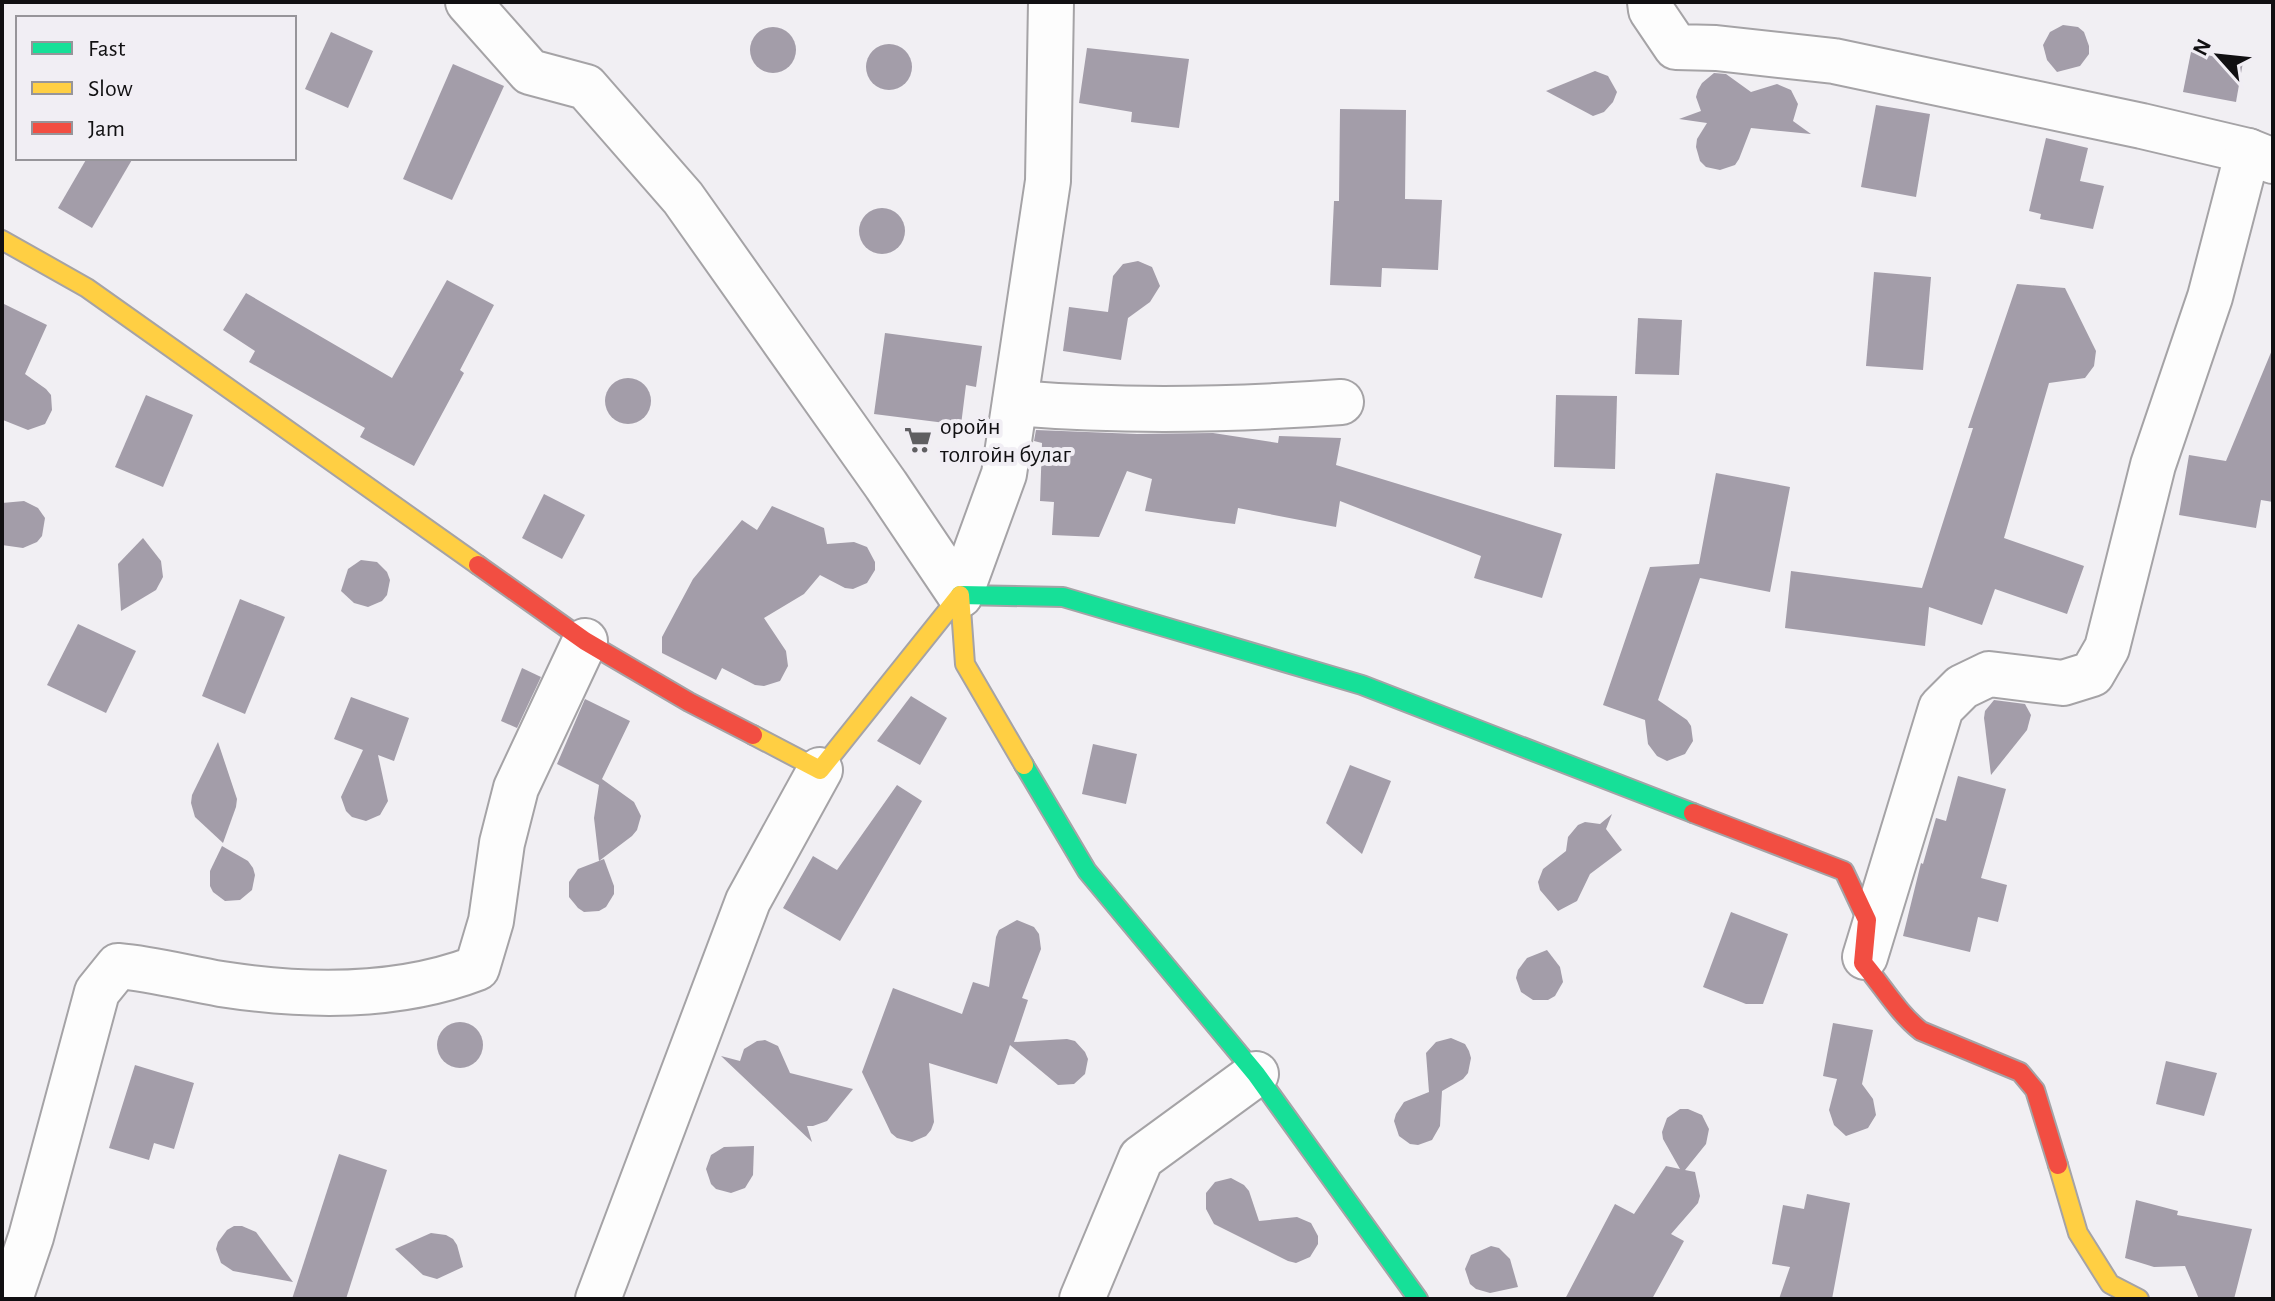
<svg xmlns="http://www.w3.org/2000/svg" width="2275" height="1301" viewBox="0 0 2275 1301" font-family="'Alegreya Sans',sans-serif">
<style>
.building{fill:#a39da9}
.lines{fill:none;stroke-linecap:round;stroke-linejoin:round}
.street-casing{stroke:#a5a3a6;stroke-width:48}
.fast-casing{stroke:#a5a3a6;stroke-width:22}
.slow-casing{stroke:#a5a3a6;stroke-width:22}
.jam-casing{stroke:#a5a3a6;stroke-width:22}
.street{stroke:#fdfdfd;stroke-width:44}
.fast{stroke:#16e098;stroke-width:18}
.slow{stroke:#ffcf43;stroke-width:18}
.jam{stroke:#f24e42;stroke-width:18}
.labels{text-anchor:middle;stroke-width:8;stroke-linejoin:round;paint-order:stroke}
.poi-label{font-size:24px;fill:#111012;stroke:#f1eef4;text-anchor:start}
</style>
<rect width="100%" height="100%" fill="#f1eff3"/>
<!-- building -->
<g class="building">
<path d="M2063,25L2078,27L2084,32L2089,46V54L2080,66L2057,72L2047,60L2043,45L2050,32Z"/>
<circle cx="773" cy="50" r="23"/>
<path d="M331,32L373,51L348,108L305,89Z"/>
<circle cx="889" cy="67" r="23"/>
<path d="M1087,48L1189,59L1179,128L1131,122L1132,112L1079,103Z"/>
<path d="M2191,52L2243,62L2236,102L2183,92Z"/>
<path d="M453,64L504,86L452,200L403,179Z"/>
<path d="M1595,71L1608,76L1617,92L1613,102L1604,112L1593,116L1546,91Z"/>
<path d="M1714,73L1726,74L1751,92L1777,84L1791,90L1798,104L1793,121L1811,134L1751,128L1739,159L1735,165L1720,170L1706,167L1700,161L1696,147L1697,139L1707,123L1679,119L1701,111L1696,97L1698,90L1702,83Z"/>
<path d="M1876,105L1930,114L1916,197L1861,187Z"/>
<path d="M1340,109L1406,110L1405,199L1442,200L1438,270L1382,268L1381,287L1330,285L1334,201H1339Z"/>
<path d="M2046,138L2088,148L2080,181L2104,186L2093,229L2040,219L2041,214L2029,211Z"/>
<path d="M87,158H133L92,228L58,208Z"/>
<circle cx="882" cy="231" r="23"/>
<path d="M1138,261L1152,267L1160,286L1150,302L1128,318L1121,360L1063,351L1069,307L1108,312L1113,276L1123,264Z"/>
<path d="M1874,272L1931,277L1923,370L1866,366Z"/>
<path d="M447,280L494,305L460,370L464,373L414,466L360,437L365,428L249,362L255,351L223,330L246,293L392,378Z"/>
<path d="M2017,284L2065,288L2096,351L2094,366L2085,378L2049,383L2004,538L2084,566L2067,614L1995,589L1982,625L1929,607L1925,646L1785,628L1791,571L1922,588L1973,428H1968Z"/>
<path d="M2,303L47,325L25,374L46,389L51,395L52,410L45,424L28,430L3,420L2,423Z"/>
<path d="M1638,318L1682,320L1679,375L1635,374Z"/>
<path d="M885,333L982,346L976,387L966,385L961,425L874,414Z"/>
<path d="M2272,350L2273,502L2261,500L2256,528L2179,515L2189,455L2226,461Z"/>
<circle cx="628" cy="401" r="23"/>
<path d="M146,395L193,415L163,487L115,467Z"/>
<path d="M1556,395L1617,396L1615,469L1554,467Z"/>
<path d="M1036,430L1137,434L1213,433L1278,443L1279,436L1341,438L1336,465L1562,534L1542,598L1474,578L1481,556L1340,501L1336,527L1238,508L1235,524L1211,521L1145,511L1152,479L1127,471L1099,537L1052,535L1054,502L1040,501L1042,443L1034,441Z"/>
<path d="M1716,473L1790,487L1770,592L1700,578L1658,700L1687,720L1691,726L1693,741L1685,754L1667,761L1657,756L1648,744L1645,720L1603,705L1650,567L1699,564Z"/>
<path d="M544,494L585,515L562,559L522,538Z"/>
<path d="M24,501L38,508L45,518L42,536L37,542L23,548L2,545V503Z"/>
<path d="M772,506L824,528L827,544L854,542L867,547L875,562V570L867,583L853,589L845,588L820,575L804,594L764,618L786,651L788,666L780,681L764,686L755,685L722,668L716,680L662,653V637L693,579L742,520L757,530Z"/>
<path d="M143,538L161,561L163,577L156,590L121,611L118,564Z"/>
<path d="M361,560L377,562L387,572L390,580L387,595L382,601L368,607L354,603L341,591L348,569Z"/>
<path d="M240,599L285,617L245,714L202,696Z"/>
<path d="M78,624L136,651L106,713L47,685Z"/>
<path d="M522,668L541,677L517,728L501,721Z"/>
<path d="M911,696L947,718L920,765L877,741Z"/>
<path d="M351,697L409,718L394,761L378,755L388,801L380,815L366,821L352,817L346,811L341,797L363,750L334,739Z"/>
<path d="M585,699L630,721L602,779L634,802L641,816L637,830L632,836L599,861L594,818L599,785L557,764Z"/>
<path d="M1994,700L2025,704L2031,715L2027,730L1991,775L1984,718L1985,711Z"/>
<path d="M218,742L237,799L236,807L223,843L195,817L191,803L192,795Z"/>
<path d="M1093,744L1137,754L1126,804L1082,794Z"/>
<path d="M1350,765L1391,781L1362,854L1326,823Z"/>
<path d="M1958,776L2006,789L1981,878L2007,885L1998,922L1978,917L1970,952L1903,936L1921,863L1923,864L1936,818L1946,821Z"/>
<path d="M897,785L922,801L840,941L783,908L813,856L837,870Z"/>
<path d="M1612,814L1606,829L1622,850L1590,874L1577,901L1558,911L1540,890L1538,882L1543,869L1566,851L1568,837L1578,825L1585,822L1600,824Z"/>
<path d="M222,846L248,861L253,868L255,875L252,890L240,900L225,901L213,892L210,886V871Z"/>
<path d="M604,859L614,886V894L606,907L599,911L584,912L578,908L569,897V882L578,869Z"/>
<path d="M1731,912L1788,934L1763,1004H1746L1703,987Z"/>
<path d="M1017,920L1034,927L1039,934L1041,949L1022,998L1028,1000L1014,1042L1067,1039L1075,1041L1085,1052L1088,1059L1085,1074L1074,1084L1058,1085L1010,1045L997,1084L929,1063L934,1122L931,1130L926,1136L912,1142L897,1138L891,1133L862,1072L893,988L962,1014L973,982L989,987L996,937L999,930Z"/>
<path d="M1547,950L1560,967L1563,982L1555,996L1548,1000H1533L1521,992L1516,978L1518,970L1527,958Z"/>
<circle cx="460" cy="1045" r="23"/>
<path d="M1833,1023L1873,1030L1862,1084L1873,1099L1876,1115L1868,1128L1846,1136L1834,1125L1829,1110L1837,1079L1823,1076Z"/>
<path d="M1451,1038L1465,1044L1469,1051L1471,1058L1468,1073L1463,1079L1442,1091L1440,1126L1432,1140L1418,1145L1410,1144L1399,1136L1394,1121L1396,1114L1404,1102L1429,1092L1426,1053L1436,1042Z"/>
<path d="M765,1040L778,1046L790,1073L853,1089L827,1121L813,1126H807L812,1142L721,1056L740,1061L744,1049L757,1041Z"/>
<path d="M2166,1061L2217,1073L2204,1116L2156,1104Z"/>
<path d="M135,1065L194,1083L174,1149L154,1143L149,1160L109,1148Z"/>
<path d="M1680,1109H1688L1702,1115L1709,1129L1706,1144L1685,1170L1695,1172L1700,1196L1698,1203L1671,1234L1684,1241L1652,1299H1565L1615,1204L1634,1214L1666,1166L1680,1169L1663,1139L1662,1132L1667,1118Z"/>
<path d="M754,1146L753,1175L745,1188L731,1193L716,1189L711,1184L706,1169L711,1155L724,1147Z"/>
<path d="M339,1154L387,1170L346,1299H292Z"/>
<path d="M1231,1178L1244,1185L1249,1191L1259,1221L1297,1217L1311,1223L1318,1236V1244L1310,1257L1296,1263L1288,1261L1214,1224L1206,1209V1193L1215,1182Z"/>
<path d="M1807,1194L1850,1203L1832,1299H1779L1790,1267L1772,1264L1783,1205L1804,1209Z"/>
<path d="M2136,1200L2178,1211L2177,1215L2252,1229L2234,1299H2199L2185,1266L2154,1267L2125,1258Z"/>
<path d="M234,1226H242L256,1232L293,1282L233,1271L221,1263L216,1249L218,1242L227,1230Z"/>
<path d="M431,1233L446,1235L453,1239L457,1245L463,1267L437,1279L423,1275L395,1249Z"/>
<path d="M1491,1246L1499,1248L1510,1259L1518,1287L1490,1293L1476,1289L1470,1284L1465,1269L1471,1255Z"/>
</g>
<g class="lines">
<!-- street casing -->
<g class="street-casing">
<g id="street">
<path d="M468,2L530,72L586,87L683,198L886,485L960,595"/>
<path d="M1650,2L1651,10L1676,47L1716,48L1834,61L2142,126L2248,151L2273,161"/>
<path d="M1015,403C1123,412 1233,410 1341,402"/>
<path d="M960,595L1004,474L1048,181L1051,2"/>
<path d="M1865,957L1941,708L1962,687L1989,674L2063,683L2092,674L2107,648L2153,465L2210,297L2248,151"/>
<path d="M10,1299L31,1237L97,992L118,966C153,969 186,978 221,984C306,997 396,999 477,968L491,921L502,843L516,788L585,641"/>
<path d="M598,1299L748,901L820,770"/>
<path d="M1082,1299L1141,1158L1256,1074"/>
</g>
</g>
<!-- fast casing -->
<g class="fast-casing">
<g id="fast">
<path d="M960,595L1063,597L1362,685L1693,813"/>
<path d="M1024,765L1087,871L1256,1074L1418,1299"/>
</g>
</g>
<!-- slow casing -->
<g class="slow-casing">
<g id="slow">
<path d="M2,240L87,288L478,565"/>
<path d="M753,735L820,770L960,595L965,664L1024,765"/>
<path d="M2058,1165L2078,1233L2110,1284L2139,1299"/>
</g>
</g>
<!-- jam casing -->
<g class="jam-casing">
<g id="jam">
<path d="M478,565L585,641L689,702L753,735"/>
<path d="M1693,813L1844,871L1867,920L1863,963C1882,985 1898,1013 1921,1031L2020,1072L2035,1090L2058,1165"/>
</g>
</g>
<!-- street -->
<use href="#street" class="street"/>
<!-- fast -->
<use href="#fast" class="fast"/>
<!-- slow -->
<use href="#slow" class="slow"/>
<!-- jam -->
<use href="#jam" class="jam"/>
</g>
<!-- icons -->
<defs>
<g id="supermarket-bare" transform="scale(2.16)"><path d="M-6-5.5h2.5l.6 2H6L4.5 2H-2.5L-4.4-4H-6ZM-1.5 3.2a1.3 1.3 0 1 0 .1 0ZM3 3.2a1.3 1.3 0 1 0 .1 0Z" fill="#5f5e61" stroke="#f1eef4" stroke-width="2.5" paint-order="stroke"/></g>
</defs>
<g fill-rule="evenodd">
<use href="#supermarket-bare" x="918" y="440"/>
</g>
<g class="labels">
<!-- poi labels -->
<g class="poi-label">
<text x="940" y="434">оройн<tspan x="940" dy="28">толгойн булаг</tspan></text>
</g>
</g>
<!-- border -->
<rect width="2275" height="1301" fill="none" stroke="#111012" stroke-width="8"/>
<!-- legend -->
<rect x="16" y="16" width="280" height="144" fill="#f1eef4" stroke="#97959a" stroke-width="2"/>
<rect x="32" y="42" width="40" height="12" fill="#16e098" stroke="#97959a" stroke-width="2"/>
<text x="88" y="56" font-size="24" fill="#111012">Fast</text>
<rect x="32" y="82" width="40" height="12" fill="#ffcf43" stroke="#97959a" stroke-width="2"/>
<text x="88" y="96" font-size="24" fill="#111012">Slow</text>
<rect x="32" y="122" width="40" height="12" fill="#f24e42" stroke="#97959a" stroke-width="2"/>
<text x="88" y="136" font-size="24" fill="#111012">Jam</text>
<!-- north arrow -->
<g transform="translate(2219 56) rotate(297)" stroke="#f1eef4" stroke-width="6" paint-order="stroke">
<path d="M0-6L14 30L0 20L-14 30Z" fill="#111012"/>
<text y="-12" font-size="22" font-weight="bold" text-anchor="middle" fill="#111012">N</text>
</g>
</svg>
